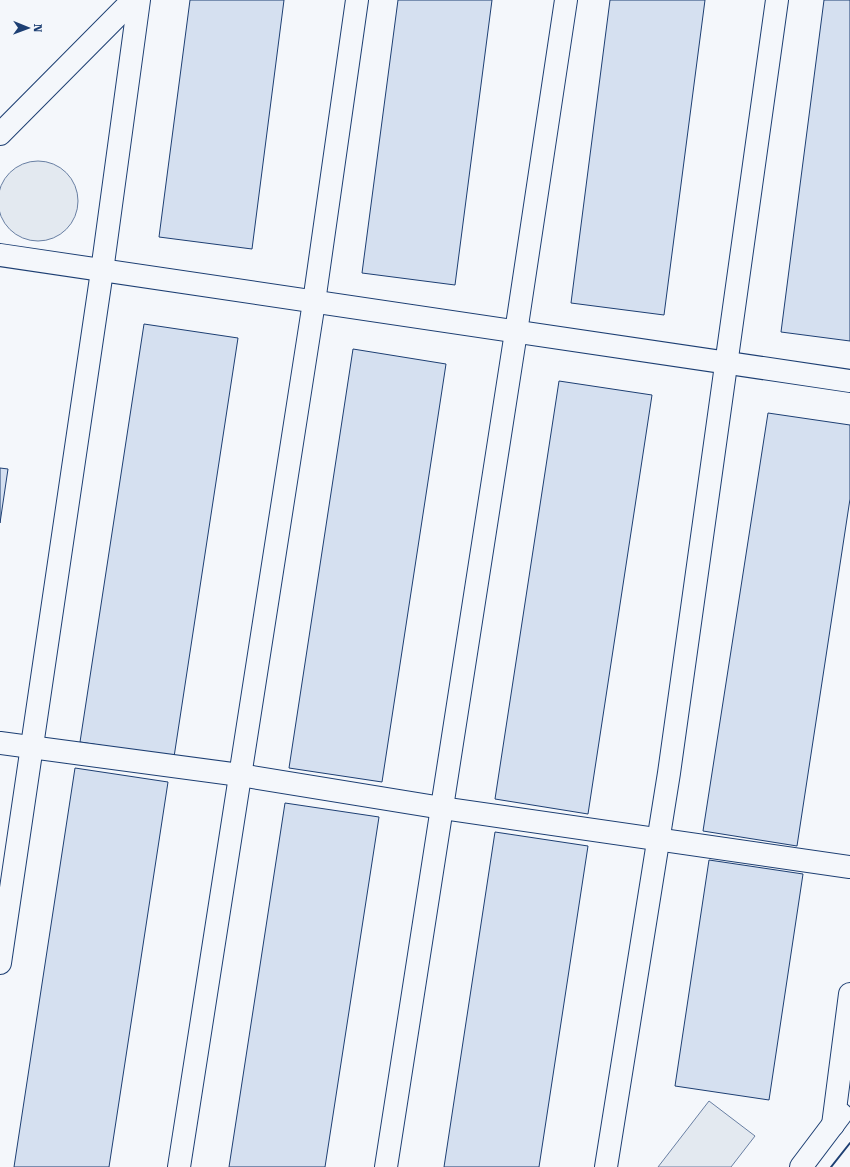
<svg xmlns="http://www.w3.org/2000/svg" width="850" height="1167" viewBox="0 0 850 1167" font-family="'Roboto Serif',serif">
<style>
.green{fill:#e3e9f0;stroke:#687fa3}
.building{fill:#d5e0f0;stroke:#1d3f73}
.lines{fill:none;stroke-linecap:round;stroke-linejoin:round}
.minor-casing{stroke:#1d3f73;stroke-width:24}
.minor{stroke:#f4f7fb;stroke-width:22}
.wall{stroke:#1d3f73;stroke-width:2}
</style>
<rect width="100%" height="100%" fill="#f4f7fb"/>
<!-- green -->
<g class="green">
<circle cx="38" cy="201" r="40"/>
<path d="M709,1101L755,1136L731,1167H658Z"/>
</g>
<!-- building -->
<g class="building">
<path d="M190,0H284L252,249L159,237Z"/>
<path d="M398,0H492L455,285L362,273Z"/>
<path d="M610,0H705L664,315L571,303Z"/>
<path d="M824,0H850V341L781,332Z"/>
<path d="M144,324L238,338L174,757L80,742Z"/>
<path d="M353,349L446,364L382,782L289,768Z"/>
<path d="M559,381L652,395L588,814L495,799Z"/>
<path d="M768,413L850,425V499L797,846L703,831Z"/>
<path d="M0,468L8,469L0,523Z"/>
<path d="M75,768L168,782L109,1167H14Z"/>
<path d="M285,803L379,817L325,1167H229Z"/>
<path d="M495,832L588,846L539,1167H444Z"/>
<path d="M709,860L803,874L769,1100L675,1086Z"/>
</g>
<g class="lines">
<!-- minor casing -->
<g class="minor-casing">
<g id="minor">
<path d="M0,134L133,0"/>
<path d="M0,255L850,381"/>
<path d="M0,743L240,775L442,808L850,867"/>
<path d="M0,963L102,271L139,0"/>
<path d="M833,1125L850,994"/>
<path d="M179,1167L314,302L357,0"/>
<path d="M386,1167L516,332L566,0"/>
<path d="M606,1167L669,773L777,0"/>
<path d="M801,1167L841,1114"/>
</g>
</g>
<!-- minor -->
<use href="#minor" class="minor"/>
<!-- wall -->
<path class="wall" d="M831,1167L850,1143"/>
</g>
<!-- north arrow -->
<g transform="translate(28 28) rotate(91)" stroke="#f4f7fb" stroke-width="3" paint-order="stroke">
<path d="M0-3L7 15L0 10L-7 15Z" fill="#1d3f73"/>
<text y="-6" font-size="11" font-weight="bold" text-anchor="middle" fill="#1d3f73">N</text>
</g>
</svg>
